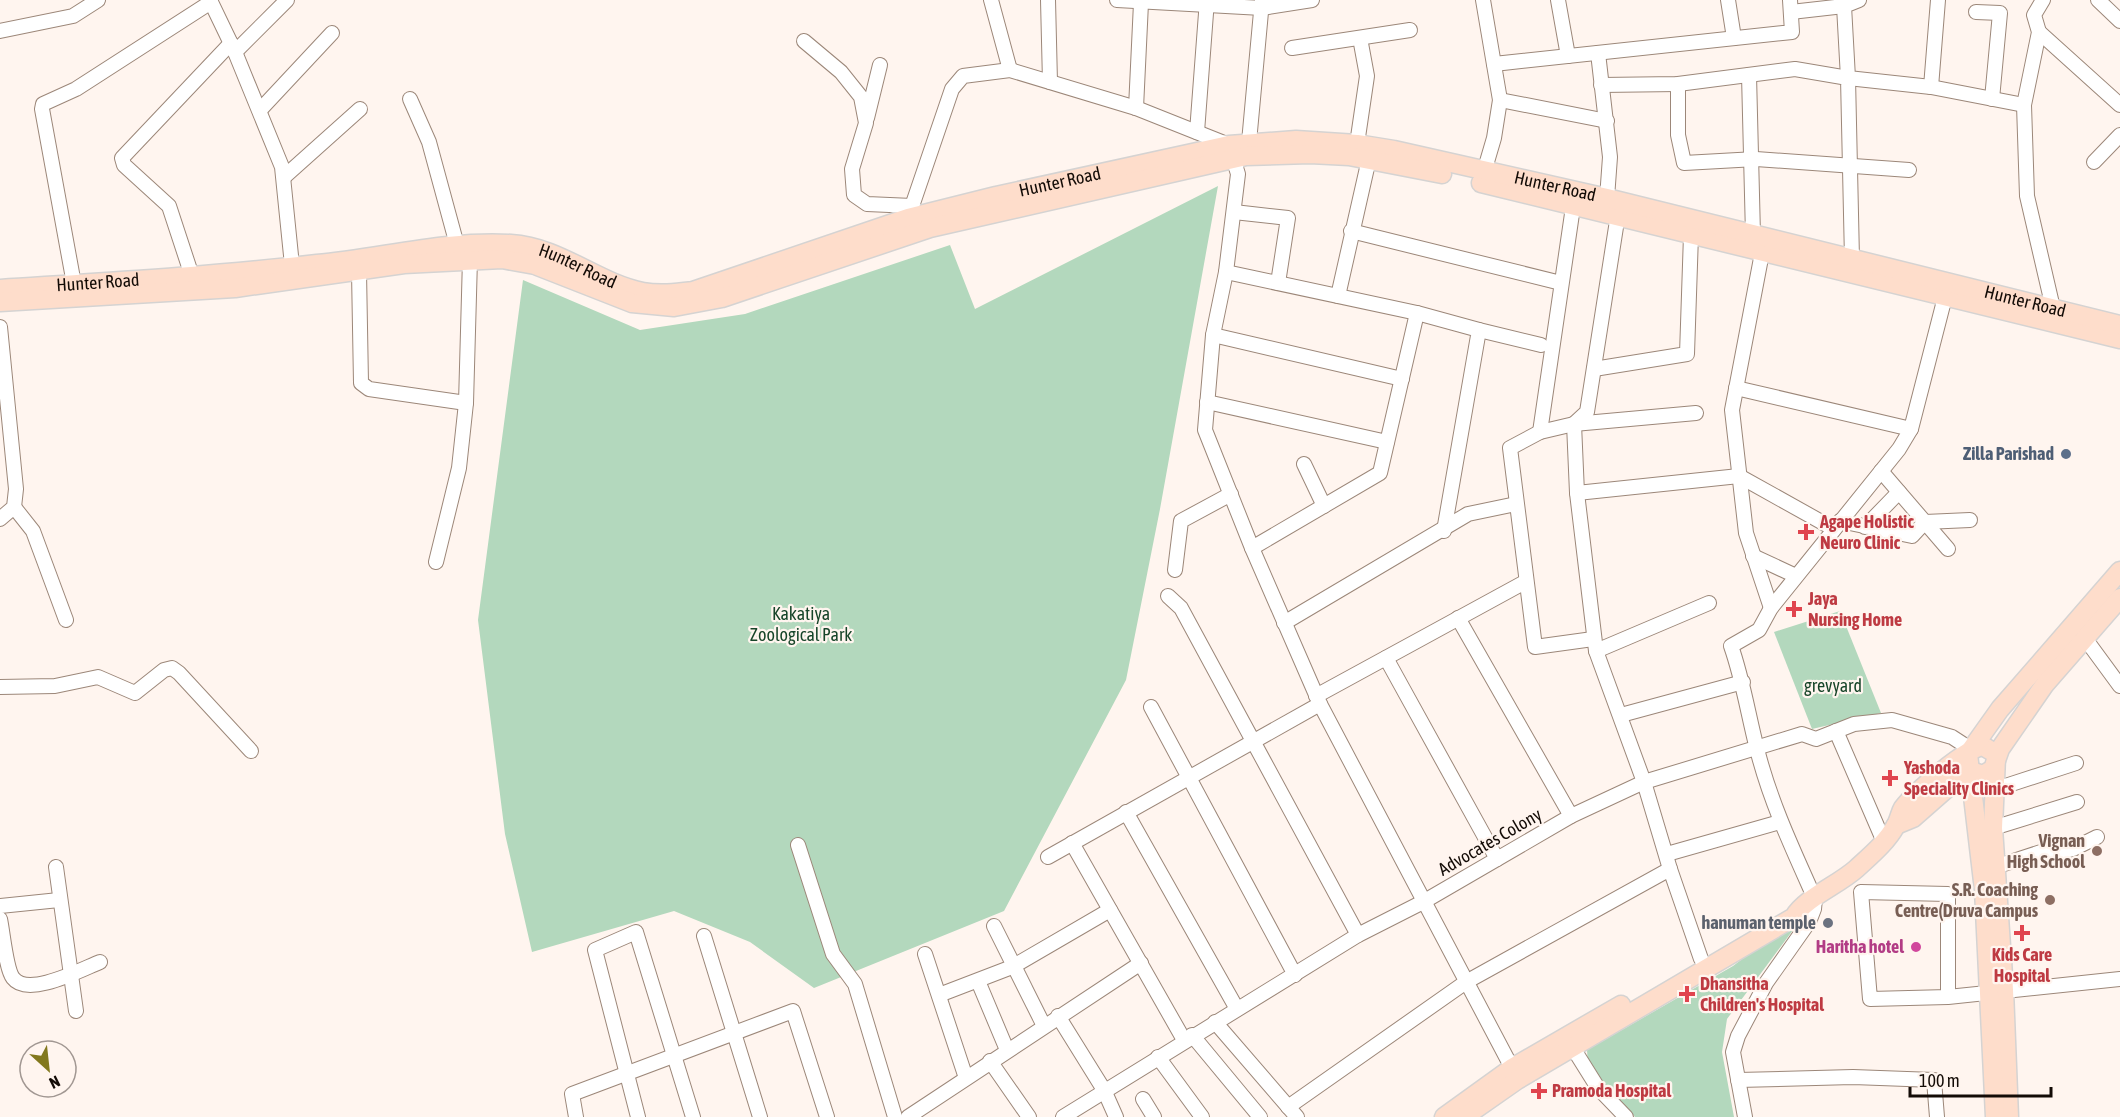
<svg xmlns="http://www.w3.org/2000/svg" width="2120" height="1117" viewBox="0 0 2120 1117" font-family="'Asap Condensed',sans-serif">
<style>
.green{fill:#b3d8bd}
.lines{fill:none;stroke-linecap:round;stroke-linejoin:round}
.minor-casing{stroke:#9c8779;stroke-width:16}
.major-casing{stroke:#d5d3d2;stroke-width:21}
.minor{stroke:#fff;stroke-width:14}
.major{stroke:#feddcb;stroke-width:18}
.service-dot{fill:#5c6f8a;stroke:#fff5ef;stroke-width:2}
.health-dot{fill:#e0444e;stroke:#fff5ef;stroke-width:2}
.education-dot{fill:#8d6e63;stroke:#fff5ef;stroke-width:2}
.worship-dot{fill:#6b7280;stroke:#fff5ef;stroke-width:2}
.hotel-dot{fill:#d1479c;stroke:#fff5ef;stroke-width:2}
.labels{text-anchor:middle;stroke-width:4.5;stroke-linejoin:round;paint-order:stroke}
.street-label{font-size:18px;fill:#130b06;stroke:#fff5ef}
.service-label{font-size:18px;font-weight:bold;fill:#4e5e75;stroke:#fff5ef;text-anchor:end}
.health-label{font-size:18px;font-weight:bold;fill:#be3a42;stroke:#fff5ef;text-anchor:start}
.park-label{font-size:18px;fill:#174529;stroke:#fff5ef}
.education-label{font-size:18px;font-weight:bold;fill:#785e54;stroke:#fff5ef;text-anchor:end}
.worship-label{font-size:18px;font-weight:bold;fill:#5b616d;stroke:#fff5ef;text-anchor:end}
.hotel-label{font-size:18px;font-weight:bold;fill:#b23c85;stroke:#fff5ef;text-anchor:end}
</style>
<rect width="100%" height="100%" fill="#fff5ef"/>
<!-- green -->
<g class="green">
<path d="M1218,186L1160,509L1126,680L1004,911L814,988L750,942L674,911L532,952L505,834L478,620L523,280L640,330L745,314L950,245L975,309Z"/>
<path d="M1840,611L1881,713L1812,729L1774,632Z"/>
<path d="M1796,918L1799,922L1727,1019L1722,1052L1734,1117H1635L1588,1065L1587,1050L1733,966Z"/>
</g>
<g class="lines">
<!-- minor casing -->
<g class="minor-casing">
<g id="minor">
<path d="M210,0L235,52L282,167L293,275"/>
<path d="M991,0L1010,70"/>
<path d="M1048,0L1050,82"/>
<path d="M1117,0L1262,8L1312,0"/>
<path d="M1483,0L1500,100L1494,138L1484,172"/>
<path d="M1558,0L1568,56"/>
<path d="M1728,0L1734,38"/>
<path d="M1859,0L1844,6L1848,78L1931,87L2024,105"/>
<path d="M2043,0L2034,15L2039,32L2024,105L2027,196L2053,308"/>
<path d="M2098,0L2120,21"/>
<path d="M1791,12L1844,6"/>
<path d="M1976,12L2000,13L1992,99"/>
<path d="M0,31L73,16L98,0"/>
<path d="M2039,32L2120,105"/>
<path d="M804,41L841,72L861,97L866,123L852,169L854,195L867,204L912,206"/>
<path d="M1292,48L1410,30"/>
<path d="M235,52L287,0"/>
<path d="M1598,53L1610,157L1607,198"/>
<path d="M1494,64L1792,32L1790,0"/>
<path d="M1749,75L1753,235"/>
<path d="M1678,84V135L1684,163L1756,159L1909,170"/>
<path d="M1601,85L1678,84L1795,69L1848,78L1852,259"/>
<path d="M1931,87L1938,0"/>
<path d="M410,99L429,142L457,245"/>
<path d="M1500,100L1607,121"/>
<path d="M1136,108L1141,3"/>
<path d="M260,110L332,33"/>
<path d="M867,118L880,65"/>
<path d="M1197,132L1207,0"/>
<path d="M1249,142L1262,1"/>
<path d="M1357,144L1367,76L1360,38"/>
<path d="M2094,162L2120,135"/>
<path d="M284,177L360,109"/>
<path d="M1619,208L1587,412L1574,424L1577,493L1596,651L1644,782L1670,869L1701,959"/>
<path d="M1234,212L1288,218L1278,283"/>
<path d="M908,218L952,89L963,76L1010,70L1136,108L1229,145L1238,174L1226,272L1213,335L1205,430L1252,548L1320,704L1512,1068"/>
<path d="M1351,231L1561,283"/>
<path d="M1762,253L1732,410L1746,533L1771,608"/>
<path d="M359,272L361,383L369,389L466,403"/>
<path d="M1226,272L1417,313L1479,330L1444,531"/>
<path d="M192,276L169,206L124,165L122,158L231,43"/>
<path d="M74,284L42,109L43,104L76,89L211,2"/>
<path d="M1338,296L1369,159"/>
<path d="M0,327L16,489L14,507L0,519"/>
<path d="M1479,330L1541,345"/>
<path d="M1213,335L1402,379"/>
<path d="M1594,369L1687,354L1691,235"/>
<path d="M1736,388L1911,429"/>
<path d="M1207,402L1387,442"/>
<path d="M1540,432L1573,207"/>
<path d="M1304,464L1324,506"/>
<path d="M1881,471L1948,549"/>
<path d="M1577,493L1739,476L1834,529"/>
<path d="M14,507L33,531L66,620"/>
<path d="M1840,521L1912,536L1925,522L1970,520"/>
<path d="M1865,527L1899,492"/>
<path d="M1252,548L1380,473L1417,313"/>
<path d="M1753,556L1796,576"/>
<path d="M436,562L459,468L466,403L470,259"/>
<path d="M1175,570L1181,521L1231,494"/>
<path d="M1168,596L1181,608L1358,935"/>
<path d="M1458,618L1571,816"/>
<path d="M1284,623L1468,514L1516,504"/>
<path d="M2084,637L2120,686"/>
<path d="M1593,639L1535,647L1510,448L1540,432L1574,424L1696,413"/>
<path d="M1596,651L1709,603"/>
<path d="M1386,658L1497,859"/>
<path d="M0,687L55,686L98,677L135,693L164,670L172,668L179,673L251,751"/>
<path d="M1316,696L1525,582"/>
<path d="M1151,707L1295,975"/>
<path d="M1621,715L1743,682"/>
<path d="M1836,731L1884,842"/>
<path d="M1993,790L2076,763"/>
<path d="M1126,812L1237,1009"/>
<path d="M1993,828L2077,802"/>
<path d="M1072,843L1184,1040"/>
<path d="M798,845L833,954L855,984L895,1117"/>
<path d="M1667,854L1780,822"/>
<path d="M1048,857L1320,704"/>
<path d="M56,867L76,1011"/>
<path d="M1995,867L2044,851L2053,854L2073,849L2097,837"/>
<path d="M0,906L59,900"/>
<path d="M0,919C3,933 6,969 13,978C28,998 82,969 100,962"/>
<path d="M994,926L1044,1026"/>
<path d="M704,936L760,1117"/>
<path d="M925,954L966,1078"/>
<path d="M978,981L1007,1050"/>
<path d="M939,995L1012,967L1110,910"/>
<path d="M1948,997L1870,999L1861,892L1948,894V997L2120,979"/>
<path d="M1058,1016L1104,1090L1116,1117"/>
<path d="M1215,1022L1297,1117"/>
<path d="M1192,1035L1260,1117"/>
<path d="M1573,1048L1598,1088L1626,1117"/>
<path d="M1158,1057L1202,1117"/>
<path d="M990,1061L1029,1117"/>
<path d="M1738,1080L1853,1077L1934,1080L1937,1117"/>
<path d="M1143,1099L1154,1117"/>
<path d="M1288,1107L1466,982L1670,869"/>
<path d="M576,1117L572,1094L793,1011L827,1117"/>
<path d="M638,1117L595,950L636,932L693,1117"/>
<path d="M908,1117L1141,963"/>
<path d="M1063,1117L1358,935L1423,902L1571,816L1644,782L1802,734L1816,739L1854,724L1892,720L1952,737L1972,750"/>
<path d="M1745,1117L1733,1052L1738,1036L1766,983L1809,922L1814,909L1815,899C1793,850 1770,801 1757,749C1748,714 1743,680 1731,646L1759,630L1771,608L1899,449L1911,429L1945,297"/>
</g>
</g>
<!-- major casing -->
<g class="major-casing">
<g id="major">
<path d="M1481,183L2120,339"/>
<path id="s1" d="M0,289C106,282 212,276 317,264C382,258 446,240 511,244C560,247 597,283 643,292C660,295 676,293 693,291L908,218L996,196L1229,145L1296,140L1357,144L1394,150L1607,198L2120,325"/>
<path d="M0,302L235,288L404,264L502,259L535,265L632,303L674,307L722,298L930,228L1246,156L1310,154L1349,156L1442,174"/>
<path d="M1896,825L1913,818L1962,775L1971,771L1983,775L1993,769L2000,749L2045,684L2120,598"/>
<path d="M1444,1117L1512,1068L1621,1005"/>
<path d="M1464,1117L1517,1080L1794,917C1805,898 1838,885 1856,869C1870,856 1887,842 1896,825C1899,820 1900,813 1903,808C1914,793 1966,748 1983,746L1993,752L1996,757L1993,828L2004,990L2009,1117"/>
<path d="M1995,1117L1984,890L1968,754L2000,709L2120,571"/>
</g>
</g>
<!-- minor -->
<use href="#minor" class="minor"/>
<!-- major -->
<use href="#major" class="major"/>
</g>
<!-- markers -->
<circle class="service-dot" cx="2066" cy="454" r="6"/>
<g class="health-dot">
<path d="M1803 523h6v6h6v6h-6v6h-6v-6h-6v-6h6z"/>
<path d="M1791 600h6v6h6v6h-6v6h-6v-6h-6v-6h6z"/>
<path d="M1887 769h6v6h6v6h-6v6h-6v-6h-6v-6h6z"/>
<path d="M2019 924h6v6h6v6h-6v6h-6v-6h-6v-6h6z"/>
<path d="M1684 985h6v6h6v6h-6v6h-6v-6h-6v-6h6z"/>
<path d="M1536 1082h6v6h6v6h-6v6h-6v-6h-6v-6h6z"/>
</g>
<g class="education-dot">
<circle cx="2097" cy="851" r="6"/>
<circle cx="2050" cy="900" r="6"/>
</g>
<circle class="worship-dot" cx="1828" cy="923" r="6"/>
<circle class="hotel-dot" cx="1916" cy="947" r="6"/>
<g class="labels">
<!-- street labels -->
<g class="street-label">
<text dy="6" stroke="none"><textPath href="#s1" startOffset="1088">Hunter Road</textPath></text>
<text dy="6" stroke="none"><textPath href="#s1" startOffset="1592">Hunter Road</textPath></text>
<text dy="6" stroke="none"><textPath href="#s1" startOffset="584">Hunter Road</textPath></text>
<text dy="6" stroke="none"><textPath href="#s1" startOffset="98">Hunter Road</textPath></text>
<text dy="6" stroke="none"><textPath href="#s1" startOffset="2076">Hunter Road</textPath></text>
<text transform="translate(1490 842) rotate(-30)" y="6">Advocates Colony</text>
</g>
<!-- service labels -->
<g class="service-label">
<text x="2054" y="460">Zilla Parishad</text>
</g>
<!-- health labels -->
<g class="health-label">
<text x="1820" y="528">Agape Holistic<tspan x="1820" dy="21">Neuro Clinic</tspan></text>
<text x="1808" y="605">Jaya<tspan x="1808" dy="21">Nursing Home</tspan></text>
<text x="1904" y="774">Yashoda<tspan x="1904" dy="21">Speciality Clinics</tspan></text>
<text x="2022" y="961" text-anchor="middle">Kids Care<tspan x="2022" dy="21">Hospital</tspan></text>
<text x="1700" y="990">Dhansitha<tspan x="1700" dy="21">Children's Hospital</tspan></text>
<text x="1552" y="1097">Pramoda Hospital</text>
</g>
<!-- park labels -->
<g class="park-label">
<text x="801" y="620">Kakatiya<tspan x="801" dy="21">Zoological Park</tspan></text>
<text x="1833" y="692">grevyard</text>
</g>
<!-- education labels -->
<g class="education-label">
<text x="2085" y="847">Vignan<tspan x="2085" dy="21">High School</tspan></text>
<text x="2038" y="896">S.R. Coaching<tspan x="2038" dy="21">Centre(Druva Campus</tspan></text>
</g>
<!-- worship labels -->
<g class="worship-label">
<text x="1816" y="929">hanuman temple</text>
</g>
<!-- hotel labels -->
<g class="hotel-label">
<text x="1904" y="953">Haritha hotel</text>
</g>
</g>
<!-- north arrow -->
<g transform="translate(48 1069) rotate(153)"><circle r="28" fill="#fff5ef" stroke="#a19792" stroke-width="1.5"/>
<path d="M0-4.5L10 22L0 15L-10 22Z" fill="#82781d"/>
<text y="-9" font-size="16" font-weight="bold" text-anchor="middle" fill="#130b06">N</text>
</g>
<!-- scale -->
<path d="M1910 1087v9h141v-9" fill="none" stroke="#130b06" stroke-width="3"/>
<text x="1919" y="1087" font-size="18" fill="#130b06" stroke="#fff5ef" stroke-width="4.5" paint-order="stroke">100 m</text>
</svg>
